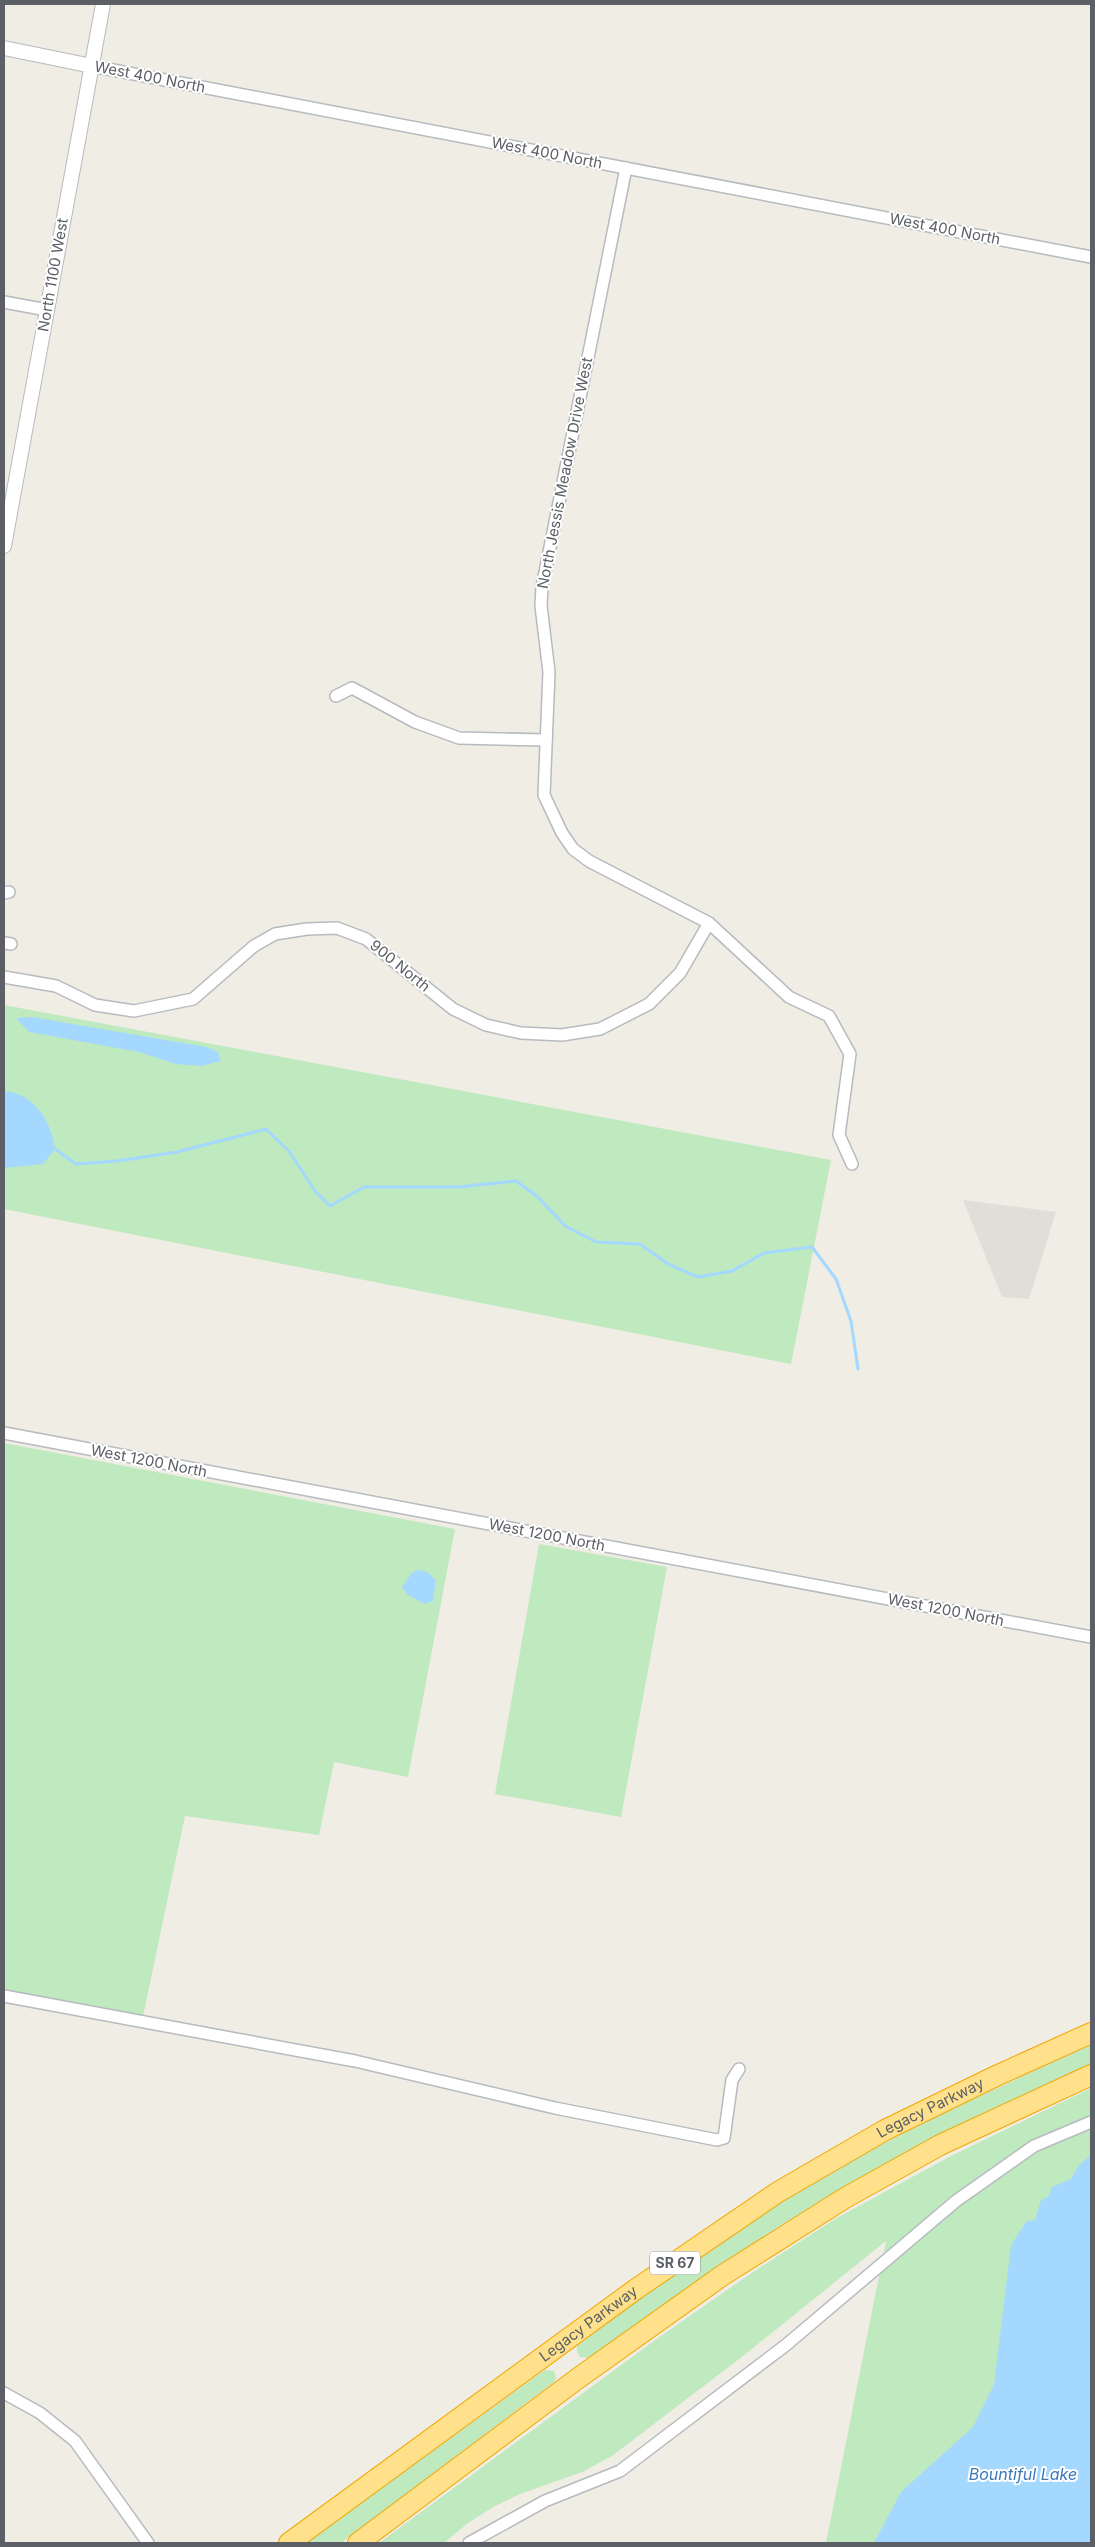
<svg xmlns="http://www.w3.org/2000/svg" width="1095" height="2547" viewBox="0 0 1095 2547" font-family="Inter,sans-serif">
<style>
.industrial{fill:#e0ded8}
.green{fill:#bfe9bf}
.water{fill:#a4d8ff}
.lines{fill:none;stroke-linecap:round;stroke-linejoin:round}
.stream{stroke:#a4d8ff;stroke-width:3}
.minor-casing{stroke:#b7babf;stroke-width:14}
.tertiary-casing{stroke:#b7babf;stroke-width:16}
.motorway-casing{stroke:#f3a600;stroke-width:22}
.minor{stroke:#fff;stroke-width:11}
.tertiary{stroke:#fff;stroke-width:14}
.motorway{stroke:#ffe18b;stroke-width:20}
.labels{text-anchor:middle;stroke-width:4;stroke-linejoin:round;paint-order:stroke}
.shield{fill:#fff;stroke:#8d9094;stroke-width:1}
.shield-label{font-size:14px;font-weight:bold;fill:#5c6066}
.street-label{font-size:15px;fill:#5c6066;stroke:#fff}
.water-label{font-size:16px;font-style:italic;fill:#3a78b8;stroke:#fff}
</style>
<rect width="100%" height="100%" fill="#efede4"/>
<!-- industrial -->
<path class="industrial" d="M963,1200L1056,1212L1029,1299L1002,1297Z"/>
<!-- green -->
<g class="green">
<path d="M4,1005L831,1160L791,1364L4,1209Z"/>
<path d="M4,1443L455,1529L408,1777L334,1762L319,1835L185,1816L142,2021L4,1994Z"/>
<path d="M539,1544L667,1567L621,1817L495,1794Z"/>
<path d="M1091,2045V2064C988,2111 885,2160 789,2221C720,2264 655,2311 589,2358L580,2357L577,2352V2346C636,2302 695,2258 756,2218C861,2149 977,2097 1091,2045Z"/>
<path d="M1091,2088V2543H826L886,2241L743,2356L612,2456L582,2472L520,2494L493,2507L468,2523L444,2543H379L658,2338L756,2270L835,2219L951,2156Z"/>
<path d="M545,2370L554,2371L556,2378L554,2382L341,2543H306Z"/>
</g>
<!-- water -->
<g class="water">
<path d="M32,1017L206,1047L218,1052L221,1061L201,1066L176,1064L139,1052L29,1032L16,1018Z"/>
<path d="M4,1091C34,1093 51,1121 55,1149L43,1164L4,1168Z"/>
<path d="M418,1570L427,1572L436,1580L433,1601L425,1604L408,1595L402,1587L412,1573Z"/>
<path d="M1091,2155V2543H874L901,2492L973,2427L994,2385L1011,2245L1027,2221L1035,2220L1041,2200L1048,2197L1052,2187L1071,2179L1079,2165Z"/>
</g>
<g class="lines">
<!-- stream -->
<path class="stream" d="M55,1149L76,1164L117,1161L177,1152L266,1129L289,1151L315,1191L330,1206L364,1187H458L516,1181L538,1197L565,1226L596,1242L640,1244L668,1264L698,1277L732,1271L764,1253L812,1247L836,1279L851,1321L858,1369"/>
<!-- minor casing -->
<g class="minor-casing">
<g id="minor">
<path d="M92,66L1091,257"/>
<path d="M626,168L542,587L541,606L549,672L544,795L562,833L573,849L589,861L709,923L789,997L829,1016L850,1054L839,1135L852,1164"/>
<path d="M4,302L47,310"/>
<path d="M336,696L352,688L415,722L459,738L546,740"/>
<path d="M4,893L9,892"/>
<path d="M4,943L11,944"/>
<path d="M4,977L56,986L95,1005L134,1011L193,999L254,946L275,934L307,929L337,928L366,939L453,1009L486,1025L521,1033L562,1035L600,1029L649,1004L680,973L709,923"/>
<path d="M4,1433L1091,1637"/>
<path d="M4,1996L355,2061L555,2108L717,2140L724,2138L732,2080L739,2069"/>
<path d="M4,2393L40,2413L75,2441L148,2543"/>
<path d="M469,2543L545,2501L620,2471L786,2345L956,2201L1034,2146L1091,2122"/>
</g>
</g>
<!-- tertiary casing -->
<g class="tertiary-casing">
<g id="tertiary">
<path d="M4,48L92,66"/>
<path d="M4,546L103,4"/>
</g>
</g>
<!-- motorway casing -->
<g class="motorway-casing">
<g id="motorway">
<path id="s1" d="M289,2543L636,2289L778,2192L885,2130L998,2075L1091,2033"/>
<path d="M358,2543L577,2379L723,2275L845,2198L940,2145L1091,2075"/>
</g>
</g>
<!-- minor -->
<use href="#minor" class="minor"/>
<!-- tertiary -->
<use href="#tertiary" class="tertiary"/>
<!-- motorway -->
<use href="#motorway" class="motorway"/>
</g>
<g class="labels">
<!-- shield labels -->
<rect class="shield" x="650" y="2251.5" width="50" height="23" rx="4"/>
<g class="shield-label">
<text x="675" y="2268">SR 67</text>
</g>
<!-- street labels -->
<g class="street-label">
<text transform="translate(150 77) rotate(11)" y="5">West 400 North</text>
<text transform="translate(547 153) rotate(11)" y="5">West 400 North</text>
<text transform="translate(945 229) rotate(11)" y="5">West 400 North</text>
<text transform="translate(53 275) rotate(-80)" y="5">North 1100 West</text>
<text transform="translate(565 473) rotate(-79)" y="5">North Jessis Meadow Drive West</text>
<text transform="translate(400 966) rotate(39)" y="5">900 North</text>
<text transform="translate(149 1461) rotate(11)" y="5">West 1200 North</text>
<text transform="translate(547 1535) rotate(11)" y="5">West 1200 North</text>
<text transform="translate(946 1610) rotate(11)" y="5">West 1200 North</text>
<text dy="5" stroke="none"><textPath href="#s1" startOffset="776">Legacy Parkway</textPath></text>
<text dy="5" stroke="none"><textPath href="#s1" startOffset="371">Legacy Parkway</textPath></text>
</g>
<!-- water labels -->
<g class="water-label">
<text x="1023" y="2480">Bountiful Lake</text>
</g>
</g>
<!-- border -->
<rect width="1095" height="2547" fill="none" stroke="#5c6066" stroke-width="10"/>
</svg>
